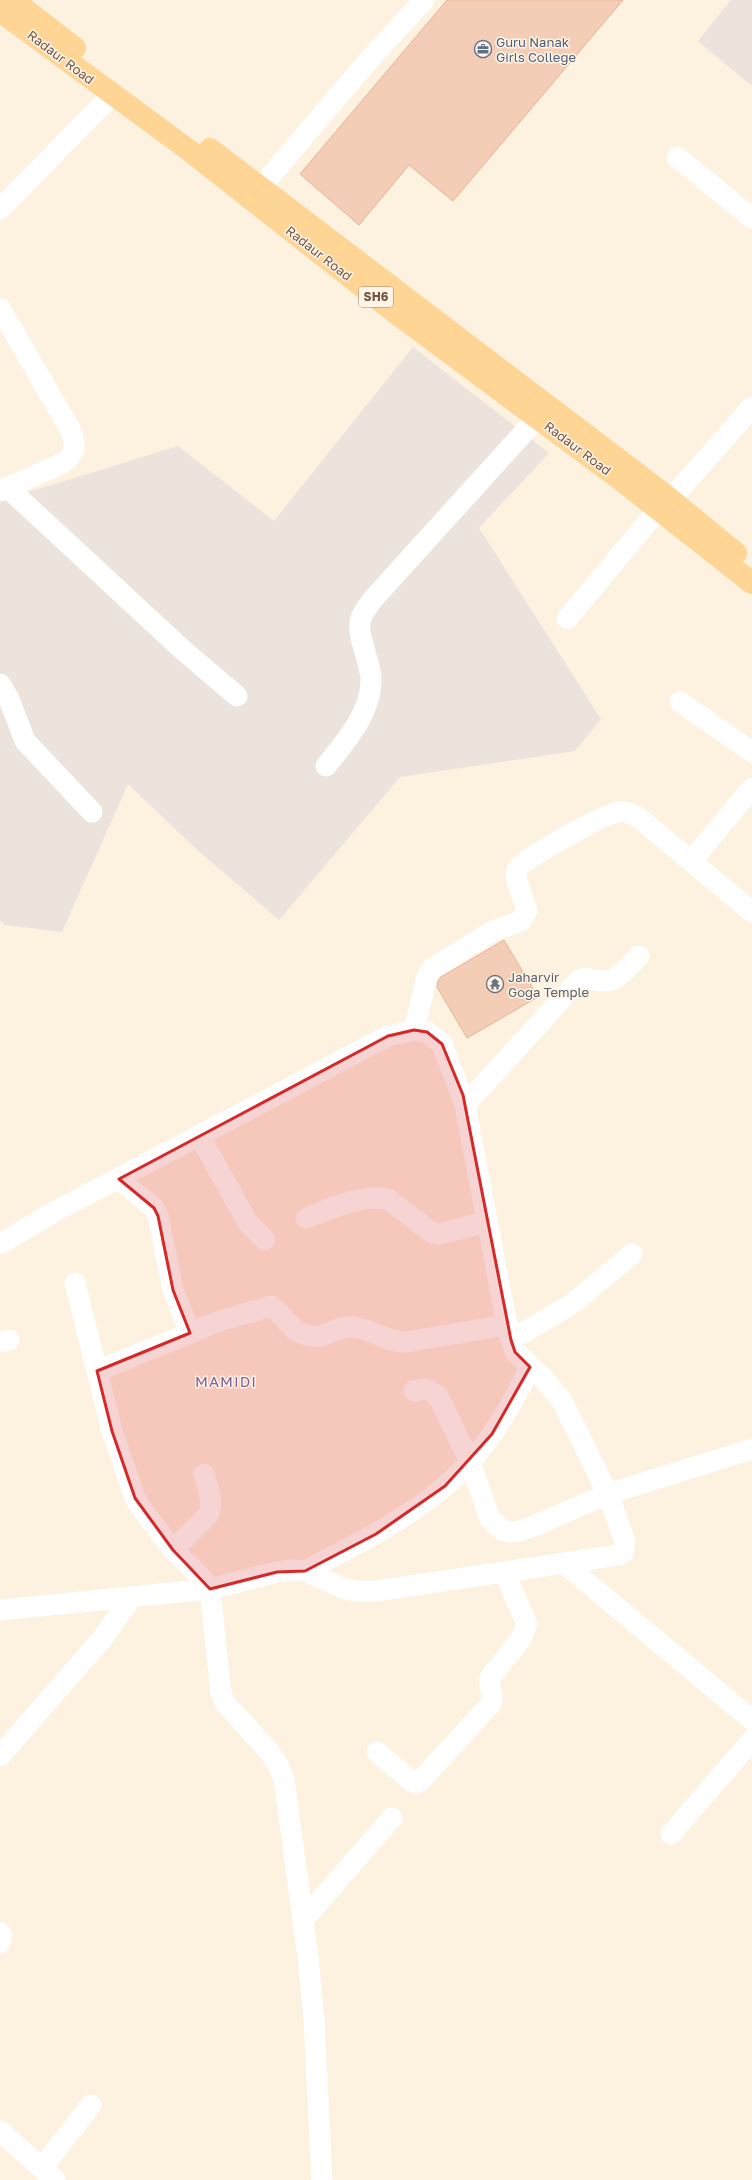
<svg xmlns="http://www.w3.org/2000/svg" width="752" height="2180" viewBox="0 0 752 2180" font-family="'Golos Text',sans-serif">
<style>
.industrial{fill:#ebe3dc}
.building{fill:#f4cdb6;stroke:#e8b396}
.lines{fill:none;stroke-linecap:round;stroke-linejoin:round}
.minor{stroke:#fff;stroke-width:21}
.major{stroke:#ffd595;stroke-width:22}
.marked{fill:#d62828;fill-opacity:0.2;stroke:#d62828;stroke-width:3;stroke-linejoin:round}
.labels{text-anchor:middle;stroke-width:3;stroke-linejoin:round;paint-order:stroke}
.shield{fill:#fff5e7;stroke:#9e8676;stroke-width:1}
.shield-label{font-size:12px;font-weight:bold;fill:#755646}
.service-label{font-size:13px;fill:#4e5e75;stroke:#fff5e7;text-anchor:start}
.street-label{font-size:13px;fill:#755646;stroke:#fff5e7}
.worship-label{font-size:13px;fill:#5b616d;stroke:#fff5e7;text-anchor:start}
.quarter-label{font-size:15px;letter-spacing:1px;fill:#856199;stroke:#fff5e7}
</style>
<rect width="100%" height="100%" fill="#fdf1e0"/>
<!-- industrial -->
<g class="industrial">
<path d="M731,0H752V86L698,41Z"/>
<path d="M413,347L549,453L479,528L601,719L575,751L400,777L279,920L193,846L128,784L62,932L5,925L0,920V501L178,446L274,521Z"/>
</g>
<!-- building -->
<g class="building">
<path d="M447,0H623L453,201L409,165L359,225L300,174Z"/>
<path d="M504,940L538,997L467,1038L437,987L438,981L441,977Z"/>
</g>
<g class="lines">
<!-- minor -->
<g class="minor">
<path d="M677,157L752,218"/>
<path d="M261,187L368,61L424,0"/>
<path d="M0,209L112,95"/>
<path d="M0,308L71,431C77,447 75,455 61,464L0,491"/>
<path d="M8,488L184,651L237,696"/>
<path d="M671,499L752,407"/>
<path d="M567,619L658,510"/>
<path d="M0,684L9,699L25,741L92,812"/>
<path d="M680,702L752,752"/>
<path d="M326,766C345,742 372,712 371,679C371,663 357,636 360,622C361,614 369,605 374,598L537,418"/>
<path d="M692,860L752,788"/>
<path d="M414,1030L427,976L433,968L493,931L521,921L527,910L517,881L516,874L518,868C531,855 601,815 619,812C626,811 633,815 639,818L752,912"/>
<path d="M465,1105L579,980C589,976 595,981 604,981C619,981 629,965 639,956"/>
<path d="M200,1137L248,1223L265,1240"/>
<path d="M119,1179L154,1208L158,1216L173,1290L190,1333"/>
<path d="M306,1218C330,1209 361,1194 388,1199L431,1232L439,1234L486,1222"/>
<path d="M0,1244L54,1212L388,1036L414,1030L427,1032L442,1044L465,1105L507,1325L515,1352L542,1377L562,1401L608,1494L625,1542L623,1553L618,1555L376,1591H356L345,1589L305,1571L294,1570L277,1572L210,1589L0,1610"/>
<path d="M75,1283L112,1431L135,1498L144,1512L173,1550L199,1575L210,1589L221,1693L225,1703L268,1750L277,1763L284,1779L308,1957L314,2019L322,2180"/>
<path d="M511,1340L572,1304L632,1254"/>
<path d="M0,1342L9,1340"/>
<path d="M97,1371L219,1321L272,1306C287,1318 291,1334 312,1336C317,1336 320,1337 324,1335C334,1331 342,1326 353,1327C372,1329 386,1342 406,1342L507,1325"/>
<path d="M414,1391L427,1389L438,1396L470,1462L490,1519L502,1530L510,1532H517L536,1525L608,1494L752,1449"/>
<path d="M173,1550L208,1515C214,1502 208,1488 204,1474"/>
<path d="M565,1564L752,1720"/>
<path d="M305,1571C363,1541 425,1511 470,1462C495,1435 514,1401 530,1367"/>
<path d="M377,1752L410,1780L416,1783L420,1781L490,1705C496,1695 488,1689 490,1678L522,1637L527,1624L504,1572"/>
<path d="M0,1756L101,1640L132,1597"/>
<path d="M671,1834L752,1740"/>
<path d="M303,1920L392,1818"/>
<path d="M0,1932L2,1935L0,1943"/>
<path d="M0,2131L55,2180"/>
<path d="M42,2168L91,2105"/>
</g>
<!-- major -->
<g class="major">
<path d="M13,0L75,48"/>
<path d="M0,11L190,151L397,314L621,480L752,583"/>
<path d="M210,149L664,494L736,553"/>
</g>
</g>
<!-- marked area -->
<path class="marked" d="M414,1030L427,1032L442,1044L463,1095L511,1340L515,1352L530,1367L492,1434L445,1486L376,1534L305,1571L277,1572L210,1589L173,1550L135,1498L112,1431L97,1371L190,1333L173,1290L158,1216L154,1208L119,1179L388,1036Z"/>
<!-- icons -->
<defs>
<g id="office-ring" transform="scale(0.9)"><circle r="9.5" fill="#fff5e7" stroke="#5c6f8a" stroke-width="1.5"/><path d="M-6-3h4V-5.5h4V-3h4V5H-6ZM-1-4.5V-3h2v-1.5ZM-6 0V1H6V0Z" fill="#5c6f8a"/></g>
<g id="temple-ring" transform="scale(0.9)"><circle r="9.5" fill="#fff5e7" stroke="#6b7280" stroke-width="1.5"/><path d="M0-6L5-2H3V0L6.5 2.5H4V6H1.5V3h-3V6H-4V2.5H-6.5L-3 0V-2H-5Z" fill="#6b7280"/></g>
</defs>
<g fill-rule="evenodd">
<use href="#office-ring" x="483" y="49"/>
<use href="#temple-ring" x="495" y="984"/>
</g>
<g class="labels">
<!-- shield labels -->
<rect class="shield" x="359" y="287" width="34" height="20" rx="3"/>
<g class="shield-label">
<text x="376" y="301">SH6</text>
</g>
<!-- service labels -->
<g class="service-label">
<text x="496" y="47">Guru Nanak<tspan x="496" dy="15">Girls College</tspan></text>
</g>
<!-- street labels -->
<g class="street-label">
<text transform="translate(61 57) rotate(37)" y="5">Radaur Road</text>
<text transform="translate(319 253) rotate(38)" y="5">Radaur Road</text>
<text transform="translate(578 448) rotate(37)" y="5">Radaur Road</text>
</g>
<!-- worship labels -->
<g class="worship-label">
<text x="508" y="982">Jaharvir<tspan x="508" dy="15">Goga Temple</tspan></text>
</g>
<!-- quarter labels -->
<g class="quarter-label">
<text x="226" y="1387">MAMIDI</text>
</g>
</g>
</svg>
